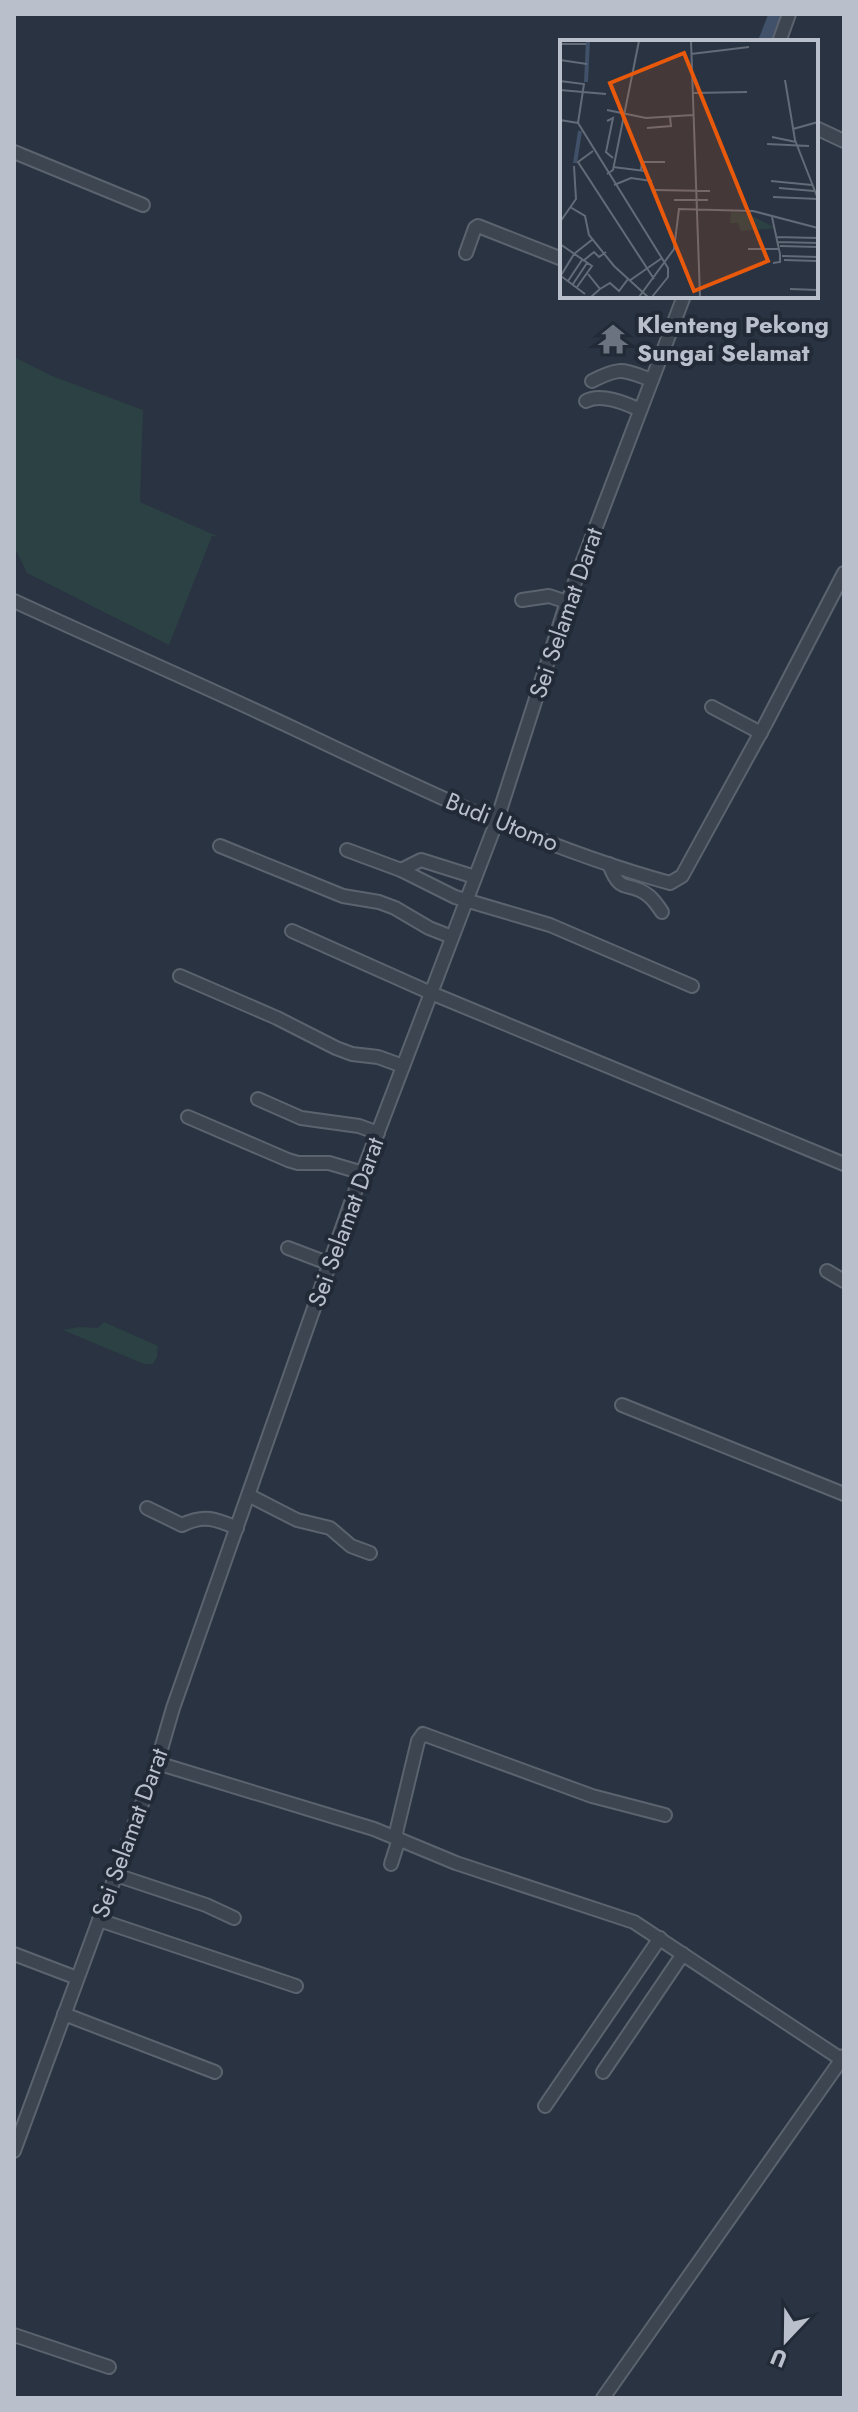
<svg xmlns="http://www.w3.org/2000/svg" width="858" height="2412" viewBox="0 0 858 2412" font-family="Jost,sans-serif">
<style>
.green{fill:#2c4143}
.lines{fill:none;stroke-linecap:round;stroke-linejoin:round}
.river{stroke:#405169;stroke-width:16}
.minor-casing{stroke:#5b636e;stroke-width:16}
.minor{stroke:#3d4551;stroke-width:12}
.labels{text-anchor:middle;stroke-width:8;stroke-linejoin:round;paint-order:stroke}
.poi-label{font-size:24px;font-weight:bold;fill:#bac0cb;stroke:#212a36;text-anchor:start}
.street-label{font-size:24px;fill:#bac0cb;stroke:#212a36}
.inset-river{fill:none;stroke:#405169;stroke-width:4}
.inset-road{fill:none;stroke:#636b78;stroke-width:2}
.view{fill:#e8590c;fill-opacity:0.15;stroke:#e8590c;stroke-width:4}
.inset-edge{fill:none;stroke:#bac0cb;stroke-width:4}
</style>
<rect width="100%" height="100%" fill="#293341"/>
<!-- green -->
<g class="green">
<path d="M14,357L52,376L143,410L140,502L219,537L212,536L169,645L27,573L14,546Z"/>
<path d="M104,1322L158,1346L157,1357L153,1364H144L63,1330L79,1327L98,1328Z"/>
</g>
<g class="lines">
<!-- river -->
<path class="river" d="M766,42L777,14"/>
<!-- minor casing -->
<g class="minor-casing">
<g id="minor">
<path d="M779,42L789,14"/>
<path d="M816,128L844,141"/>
<path d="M14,152L143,205"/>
<path d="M466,253L475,228L478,226L562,259"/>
<path d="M592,381C621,366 622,370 652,380"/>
<path d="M586,401C601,393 625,403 640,410"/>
<path d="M522,600L549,596L567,602"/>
<path d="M14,601C107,644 202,685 295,729C417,787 539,847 670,883L682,876L766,723L844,573"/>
<path d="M712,707L761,733"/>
<path d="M220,846L343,896L379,902L395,908L429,928L452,937"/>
<path d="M347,850L401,870L455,897L550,925L692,986"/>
<path d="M609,864C621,897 628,879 649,896C654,900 658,906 662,912"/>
<path d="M401,870L421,860L475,877"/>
<path d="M292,931L431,993L844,1164"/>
<path d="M180,976L277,1018L336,1048L352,1054L378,1057L403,1066"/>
<path d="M258,1099L301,1118L359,1126L378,1133"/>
<path d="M188,1117L288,1160L298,1163H329L363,1173"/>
<path d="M288,1248L330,1264"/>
<path d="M827,1271L844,1281"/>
<path d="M622,1405L844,1494"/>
<path d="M250,1496L297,1520L330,1528L351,1546L370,1553"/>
<path d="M147,1508L182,1525C204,1514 216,1519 237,1528"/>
<path d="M157,1763L374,1829L456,1863L634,1922L844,2061"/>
<path d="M395,1837L418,1741L423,1734L592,1796L665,1815"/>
<path d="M391,1864L399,1839"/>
<path d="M116,1875L206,1905L234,1918"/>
<path d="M99,1920L296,1986"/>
<path d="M14,1954L77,1978"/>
<path d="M64,2014L215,2072"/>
<path d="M603,2072L683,1954"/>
<path d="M545,2106L660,1938"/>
<path d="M14,2151L157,1763L173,1708L352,1200L496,823L565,608L684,296"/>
<path d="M14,2335L109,2367"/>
<path d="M603,2398L844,2056"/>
</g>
</g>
<!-- minor -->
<use href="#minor" class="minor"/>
</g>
<!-- icons -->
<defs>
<g id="temple-bare" transform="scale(2.4)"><path d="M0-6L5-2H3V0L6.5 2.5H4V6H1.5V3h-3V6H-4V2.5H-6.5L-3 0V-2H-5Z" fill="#6b7280" stroke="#212a36" stroke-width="2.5" paint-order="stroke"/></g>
</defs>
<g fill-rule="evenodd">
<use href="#temple-bare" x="613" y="339"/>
</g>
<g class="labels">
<!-- poi labels -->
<g class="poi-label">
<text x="637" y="333">Klenteng Pekong<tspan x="637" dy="28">Sungai Selamat</tspan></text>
</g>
<!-- street labels -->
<g class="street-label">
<text transform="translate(566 613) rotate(-71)" y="8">Sei Selamat Darat</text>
<text transform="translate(502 822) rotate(22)" y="8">Budi Utomo</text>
<text transform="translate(346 1222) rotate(-70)" y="8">Sei Selamat Darat</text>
<text transform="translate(130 1833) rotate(-70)" y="8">Sei Selamat Darat</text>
</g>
</g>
<!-- overview -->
<g transform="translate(560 40)">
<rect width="258" height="258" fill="#293341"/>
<path d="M171,172L186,173L216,188L181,191L178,183H170Z" fill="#2c4143"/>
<path class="inset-river" d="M26,42L28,1M15,123L20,91"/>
<path class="inset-road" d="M131,1L140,257M0,4H26M131,14L189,7M0,20L27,24M225,40L235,100L258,159M0,41L24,44L18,83M0,50L46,54M132,53L187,52M47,70L86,78L133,75M0,80L18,83L108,228V237L92,257M47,81L53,78L46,112L53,118M87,88L111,86L110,77M233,89L258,82M212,97L236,102M207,104L249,106M33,111L18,122L94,239M53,127L85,131M81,130L82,122H105M47,134L53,130L79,1M211,141L252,145M54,145L71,138L92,141M219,148L254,151M94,150L150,151M213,157L258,159M114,160H148M10,167L25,176L29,195L54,226L88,257M212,177L220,214V222L213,223M0,182L16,159L14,126M216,197L258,198M218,202L258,203M0,204L32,226L17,247M220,206L258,207M188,209H219M222,216L258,217M224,220L258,221M23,221L34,212L39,217L46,212M28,234L40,249L31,257M1,236L25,254M0,237L14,214L33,199M8,241L22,220M69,241L102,218M13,244L27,223M40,249L50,243L59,251L68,239M230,249L258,250M79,257L114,209L119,169L193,171L258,188"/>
<path class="view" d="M124,13L208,221L134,251L50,43Z"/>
<rect width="258" height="258" class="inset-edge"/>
</g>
<!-- border -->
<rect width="858" height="2412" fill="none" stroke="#bac0cb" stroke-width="32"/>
<!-- north arrow -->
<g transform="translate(786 2340) rotate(202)" stroke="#212a36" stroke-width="6" paint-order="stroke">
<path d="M0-6L14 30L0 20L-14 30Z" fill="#bac0cb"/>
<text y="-12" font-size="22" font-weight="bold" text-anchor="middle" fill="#bac0cb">U</text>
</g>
</svg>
